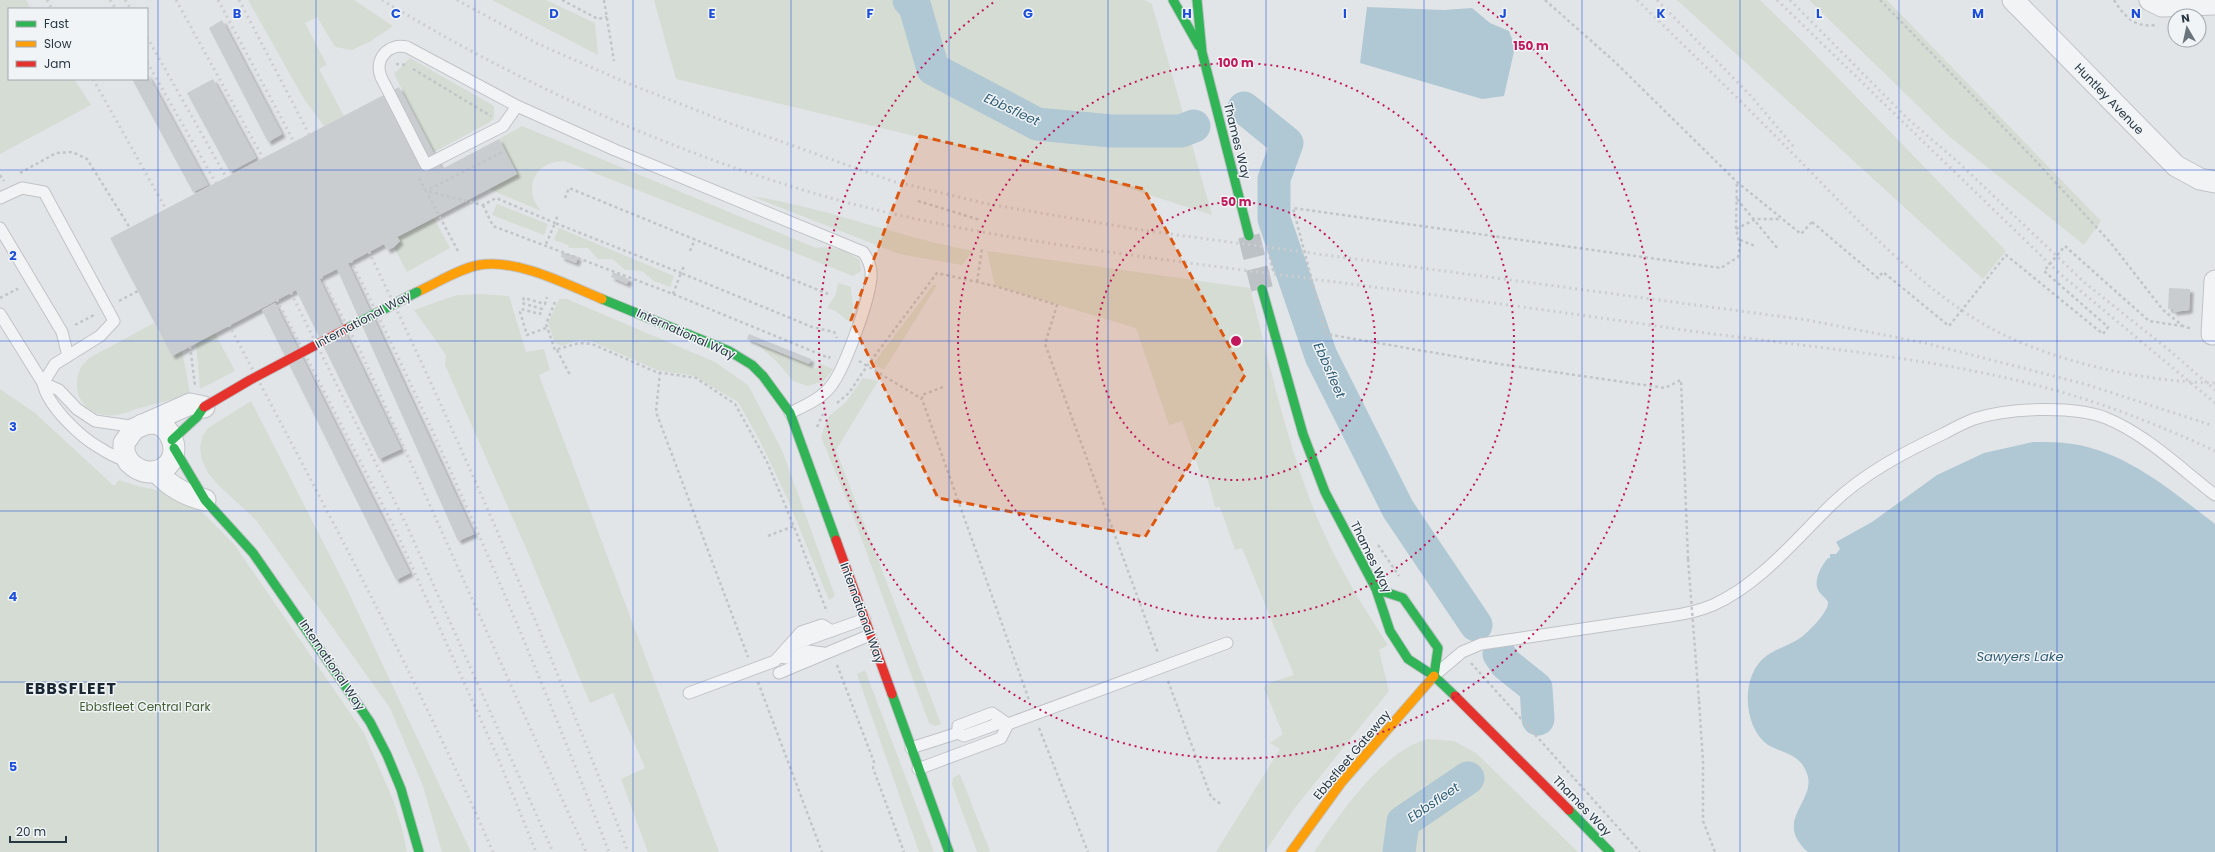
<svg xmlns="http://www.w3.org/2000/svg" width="2215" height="852" viewBox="0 0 2215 852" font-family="Poppins,sans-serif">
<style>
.green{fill:#d5dcd3}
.water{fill:#b0c8d4}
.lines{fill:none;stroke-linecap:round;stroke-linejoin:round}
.river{stroke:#b0c8d4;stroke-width:33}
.building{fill:#cacdd0;filter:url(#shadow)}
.primary-tunnel{stroke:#bdc2c7;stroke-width:22;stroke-dasharray:22 11;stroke-linecap:butt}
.lane-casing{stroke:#c0c3c6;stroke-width:13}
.street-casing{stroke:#c0c3c6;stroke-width:23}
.fast-casing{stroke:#c0c3c6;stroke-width:11}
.slow-casing{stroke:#c0c3c6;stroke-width:11}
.jam-casing{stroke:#c0c3c6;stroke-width:11}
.path{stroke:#c1c5c8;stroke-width:2.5;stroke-dasharray:3 3;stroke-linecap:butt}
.lane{stroke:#f2f3f4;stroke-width:11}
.street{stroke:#f2f3f4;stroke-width:21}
.fast{stroke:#30b455;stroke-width:9}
.slow{stroke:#ff9f0a;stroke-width:9}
.jam{stroke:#e5322d;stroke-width:9}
.rail{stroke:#cbcdcf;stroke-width:3;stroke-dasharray:2 4;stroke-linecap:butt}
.fast-bridge-casing{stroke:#c0c3c6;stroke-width:11;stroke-linecap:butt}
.jam-bridge-casing{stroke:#c0c3c6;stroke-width:11;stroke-linecap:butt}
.path-bridge{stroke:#c1c5c8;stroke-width:2.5;stroke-dasharray:3 3;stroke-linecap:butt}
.fast-bridge{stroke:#30b455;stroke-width:9}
.jam-bridge{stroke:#e5322d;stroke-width:9}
.marked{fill:#de570f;fill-opacity:0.2;stroke:#de570f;stroke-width:3;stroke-dasharray:8 5;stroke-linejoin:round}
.grid{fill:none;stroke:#1d4ed8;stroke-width:1;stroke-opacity:0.55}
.ring{fill:none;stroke:#c2185b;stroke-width:2;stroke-dasharray:2 4}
.labels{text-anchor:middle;stroke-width:3;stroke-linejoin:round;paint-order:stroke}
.street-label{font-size:12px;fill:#283742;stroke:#f0f4f7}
.park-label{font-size:12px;fill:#455e35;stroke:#f0f4f7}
.water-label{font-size:13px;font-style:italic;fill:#315e77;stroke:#f0f4f7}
.district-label{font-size:16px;font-weight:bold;letter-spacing:1px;fill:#1b2833;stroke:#f0f4f7}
.grid-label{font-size:13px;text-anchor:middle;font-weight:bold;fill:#1d4ed8;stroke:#f0f4f7;stroke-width:3;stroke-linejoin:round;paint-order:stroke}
.centre{fill:#c2185b;stroke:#f0f4f7;stroke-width:2}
.ring-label{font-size:12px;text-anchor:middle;font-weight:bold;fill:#c2185b;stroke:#f0f4f7;stroke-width:3;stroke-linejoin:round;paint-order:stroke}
</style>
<defs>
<filter id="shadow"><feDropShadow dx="3.5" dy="3.5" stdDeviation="1" flood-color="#0004"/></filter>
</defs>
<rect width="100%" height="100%" fill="#e2e5e8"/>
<!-- green -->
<g class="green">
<path d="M0,0H26L31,9H9V79H74L91,105L0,154Z"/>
<path d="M248,0H354L393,26L371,41L352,50L335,47L317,17L305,23L327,65L319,69L344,116L324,126L304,99Z"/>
<path d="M492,0H546L595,23L598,55Z"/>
<path d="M654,0H1145L1152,4L1212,215L1115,184L676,79Z"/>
<path d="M1677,0H1760L1804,43L2006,251L1983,279Z"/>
<path d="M1809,0H1887L2101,221L2084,245L1951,138Z"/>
<path d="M410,58L494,106V118L490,122L434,152L394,74Z"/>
<path d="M522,126L816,248C831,245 848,250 860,261L861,271L853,276L565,161C535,161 522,188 541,211L489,189L517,174L499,139Z"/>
<path d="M751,196C827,208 898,237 973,251L962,265L899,254Z"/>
<path d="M497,204L548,224L544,235L492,215Z"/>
<path d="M434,218L450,248L407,272L394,247L400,241L397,237Z"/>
<path d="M559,228L674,276L670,287L658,282H655L642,271L625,270L613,259H598L588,248H569L568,245L554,240Z"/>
<path d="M987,251L1250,288C1270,364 1286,442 1316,515C1335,561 1361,604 1388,645L1379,650L1389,691L1294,809L1265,852H1216L1280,749L1270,743L1283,734L1264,688L1268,683L1294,675L1242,548L1235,550L1220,507H1215L1207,477L1202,478L1182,421L1169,425L1136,328L995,286Z"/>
<path d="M838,283L851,287C851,298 857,314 849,322L836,311L827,308L836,294Z"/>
<path d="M933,285H937L884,370L873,364Z"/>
<path d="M481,294L509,296L526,352L544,349L550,370L539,375L719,852H648L621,779L645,768L613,693L590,703L526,548L445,365L446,355L414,310L457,295Z"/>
<path d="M559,299H567L715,362L748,385L782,450L835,596L829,600L787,498L759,439L738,402L694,376L657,370L591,341L580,340L561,346L555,343L548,323Z"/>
<path d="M154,323L172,356L182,350L190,393C174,400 157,403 140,408C132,410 124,414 116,415C96,418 78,406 77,386C76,374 81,364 91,357Z"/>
<path d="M215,333L235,371L200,389L196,343Z"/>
<path d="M756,343L809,364L816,369L819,363L833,369L824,381L808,386L793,381L777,362Z"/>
<path d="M863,378L878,381L836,450L941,724L935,726L929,723L852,513L821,437L828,417L846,402Z"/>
<path d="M0,389L35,413L114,486L119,480L141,487L163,491L191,504L203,513L234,544L364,733L394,802L402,828L407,852H0Z"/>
<path d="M251,401L346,587L471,852H442L423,786L390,708L256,520L218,485L208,473L202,460L200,448L202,437L208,428Z"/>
<path d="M865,670L934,852H919L857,674Z"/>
<path d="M1428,739L1454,741L1476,753L1578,852H1314C1339,815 1383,750 1428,739Z"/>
<path d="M960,774L989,849L990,852H977L952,784L953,778Z"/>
</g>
<!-- water -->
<g class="water">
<path d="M1367,7L1444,10L1472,8L1490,23L1509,31L1515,47L1504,96L1482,99L1360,63Z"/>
<path d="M2033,442C2046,442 2060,442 2073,444C2127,452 2173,492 2215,524V852H1808C1770,819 1822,800 1805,769C1797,753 1782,753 1768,745C1748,731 1743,697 1752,675C1763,648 1786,650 1804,635C1811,629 1829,611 1828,602C1826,598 1821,595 1818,590C1813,580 1822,565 1828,558H1830V554H1836L1840,549L1836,542L1872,522L1937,475L1984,453Z"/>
</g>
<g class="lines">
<!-- river -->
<g class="river">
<path d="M909,0L915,7L933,69L1037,124L1111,131H1181L1194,126"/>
<path d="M1244,108L1287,143L1274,179V219L1321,356L1398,509L1476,625"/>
<path d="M1499,654L1506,664L1536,688L1538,719"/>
<path d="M1399,852L1403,822L1468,778"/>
</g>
</g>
<!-- building -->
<g class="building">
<path d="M222,20L282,134L268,142L209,28Z"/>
<path d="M147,73L208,185L193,192L132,79H147Z"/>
<path d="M213,79L256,158L230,172L187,93Z"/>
<path d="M399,87L442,169L499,139L517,174L397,237L400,241L394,247L387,250L384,244L348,263L474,534L458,541L337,269L319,278L401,449L379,459L296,290L172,356L110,238Z"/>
<path d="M562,252L578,257L576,263L561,257Z"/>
<path d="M613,272L629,279L627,284L611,277Z"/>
<path d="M2169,288L2190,289L2189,310L2173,312V309H2168Z"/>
<path d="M275,303L410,573L396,580L262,310Z"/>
<path d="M749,334L811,359L809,364L747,339Z"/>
</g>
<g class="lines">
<!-- primary-tunnel -->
<path class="primary-tunnel" d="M1249,236L1262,289"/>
<!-- lane casing -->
<g class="lane-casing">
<g id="lane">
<path d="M517,106L503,126L426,165L381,77C374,59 388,43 407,47L517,106L615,150L863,252C869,260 872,268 871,278C869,301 845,368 831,386C821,399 804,406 790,413"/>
<path d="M0,198L22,188L44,192L114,321L100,336L55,364L43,383"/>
<path d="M0,228L62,332L68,356"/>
<path d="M0,314L43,383C47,405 80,437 100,448C109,454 118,458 128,462"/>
<path d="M43,383L59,390L77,409L95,421L137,427"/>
<path d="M792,645L865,619"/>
<path d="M780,657L787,658L808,651L823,653"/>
<path d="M779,673L870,635"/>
<path d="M1436,674L1462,652L1481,644L1670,616C1685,614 1699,611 1713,605C1760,584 1796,539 1832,504C1864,473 1905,452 1945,433C1954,428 1964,423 1974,419C2007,408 2073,405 2106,418C2147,435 2180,468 2215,495"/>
<path d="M689,693L775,661L801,632L822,625L832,631"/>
<path d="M958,733V726L992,713L1008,724"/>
<path d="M911,748L958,733L964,736L997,724H1008L1227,643"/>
<path d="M918,769L1001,738L1008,724"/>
</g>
</g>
<!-- street casing -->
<g class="street-casing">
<g id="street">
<path d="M2013,0L2176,166L2200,179L2215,182"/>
<path d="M2150,0L2162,6L2215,4"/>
<path d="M2212,334L2215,281"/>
<path d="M142,425C153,422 162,422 169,433C187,463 152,486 129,462L124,453V443L134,429L190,404L204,407"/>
<path d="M157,472C170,487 185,495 205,500"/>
</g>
</g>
<!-- fast casing -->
<g class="fast-casing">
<g id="fast">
<path d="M1173,0L1199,46"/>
<path d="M1197,0L1202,52L1249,236"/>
<path d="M1262,289L1303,434L1325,492L1376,589L1390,631L1408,659L1434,676L1455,696"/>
<path d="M602,299L729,351L752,365L763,376L790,413L836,540"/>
<path d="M172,440L197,417L204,407"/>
<path d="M174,448L205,500L253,553L370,722L387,755L401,789L419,852"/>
<path d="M1376,589L1403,598L1438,648L1434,676"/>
<path d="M892,694L949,852"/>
<path d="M1569,810L1610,852"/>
</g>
</g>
<!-- slow casing -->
<g class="slow-casing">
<g id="slow">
<path d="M417,292C437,283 458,269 479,265C516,258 568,285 602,299"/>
<path d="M1291,852L1341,783L1434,676"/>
</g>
</g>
<!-- jam casing -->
<g class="jam-casing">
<g id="jam">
<path d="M836,540L892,694"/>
<path d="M1455,696L1569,810"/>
</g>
</g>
<!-- path -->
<g class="path">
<path d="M562,0L598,19L607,17"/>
<path d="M604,0L614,61"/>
<path d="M1545,0L1615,62L1737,182L1801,234L1812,222"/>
<path d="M1880,0L2033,158L2110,242L2163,310L2183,326L2192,329"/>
<path d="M2114,0C2124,16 2135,28 2155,25"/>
<path d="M396,64L407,65"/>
<path d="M413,69L491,116"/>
<path d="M20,173L56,153L72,152L87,159L130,228"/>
<path d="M0,175L4,181"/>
<path d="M419,178L426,191L483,205L496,198L555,223L558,214"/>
<path d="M565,198L569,188L828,294"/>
<path d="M1737,199L1778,249"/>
<path d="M918,201L980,220"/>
<path d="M483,205L493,226L673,294L829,358L830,356"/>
<path d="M1736,229L1756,219H1781"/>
<path d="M1740,240L1755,246"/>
<path d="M546,244L555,223L681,273L684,266"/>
<path d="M1267,245L1274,274"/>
<path d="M2065,246L2149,321L2182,326"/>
<path d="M458,251L426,191L502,152"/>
<path d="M690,251L695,239"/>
<path d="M977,282L982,249"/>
<path d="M673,294L681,273L812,327L834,332L837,338"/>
<path d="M0,298L17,289L18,290"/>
<path d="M119,301L138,291"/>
<path d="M555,302L546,324L555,350L579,343L592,344L656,372L696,378L735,404L767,462L795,529L827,612"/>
<path d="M75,325L94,315"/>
<path d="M546,328L527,335L520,312L521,309L540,314L542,309L522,303L524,298L545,304L547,297"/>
<path d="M190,346L195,385"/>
<path d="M557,350L570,375"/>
<path d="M859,361L922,399"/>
<path d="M660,372L656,412L748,657"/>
<path d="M943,387L922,395V399L1029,700"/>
<path d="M837,403L849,393L867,366L937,273L995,286L1057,305L1045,344L1158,653"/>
<path d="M817,427L823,414"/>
<path d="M768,536L794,526"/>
<path d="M1378,545L1399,576"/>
<path d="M1688,559L1681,380L1665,388L1499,364L1326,334L1293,208L1721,268L1738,257L1740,246L1736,229L1737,182"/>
<path d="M1471,663L1640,852"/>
<path d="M837,665L874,762L873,768L904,852"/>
<path d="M1168,681L1211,797L1222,805"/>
<path d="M758,682L822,852"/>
<path d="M1699,701L1703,761V821L1715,852"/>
<path d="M1039,728L1088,852"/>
</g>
<!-- lane -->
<use href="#lane" class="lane"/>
<!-- street -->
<use href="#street" class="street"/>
<!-- fast -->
<use href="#fast" class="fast"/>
<!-- slow -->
<use href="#slow" class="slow"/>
<!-- jam -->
<use href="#jam" class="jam"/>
<!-- rail -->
<g class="rail">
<path d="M47,0L52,9"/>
<path d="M110,0L116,9"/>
<path d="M125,0L131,9"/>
<path d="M176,0L263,158"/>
<path d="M218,0L294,142"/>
<path d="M239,0L309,134"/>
<path d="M382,0C509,77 648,142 790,186C927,229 1071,247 1212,266C1367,286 1522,306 1677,329C1797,346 1918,355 2036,385C2098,401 2157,424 2215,451"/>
<path d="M457,0L536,43L627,83L729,123L892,181L988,204L1148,231L1807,320L1925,343L2085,384L2211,425"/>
<path d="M1637,0C1693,54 1749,109 1803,164C1857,219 1914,282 1980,322C2043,360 2142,382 2215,383"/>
<path d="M1657,0L1751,96L1794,147"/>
<path d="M1777,0L2059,273L2215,403"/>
<path d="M1790,0L1907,118L1958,162L2085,283L2169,350L2215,390"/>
<path d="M147,37L226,177"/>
<path d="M147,62L216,183"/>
<path d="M93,79L166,209"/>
<path d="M369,252C464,448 550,648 628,852"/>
<path d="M351,261C448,454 531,652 609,852"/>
<path d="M321,277L360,350L586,852"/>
<path d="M291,293L407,526L553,852"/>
<path d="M277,300L396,531L498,758L536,852"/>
<path d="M229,325C321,499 414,672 493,852"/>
</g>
<!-- fast-bridge casing -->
<g class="fast-bridge-casing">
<path id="fast-bridge" d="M348,328L417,292"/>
</g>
<!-- jam-bridge casing -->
<g class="jam-bridge-casing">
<path id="jam-bridge" d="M204,407L250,380L348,328"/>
</g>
<!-- path-bridge -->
<g class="path-bridge">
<path d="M1812,222L1878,278L1883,272L1949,326L2006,255L2103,334L2108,327L2044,271L2065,246"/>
<path d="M1688,559L1699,701"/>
</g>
<!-- fast-bridge -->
<use href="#fast-bridge" class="fast-bridge"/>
<!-- jam-bridge -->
<use href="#jam-bridge" class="jam-bridge"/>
</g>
<!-- marked area -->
<path class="marked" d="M920,136L1144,189L1245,375L1145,537L938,498L851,320Z"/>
<!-- grid -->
<path class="grid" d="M158,0V852M316,0V852M475,0V852M633,0V852M791,0V852M949,0V852M1108,0V852M1266,0V852M1424,0V852M1582,0V852M1740,0V852M1899,0V852M2057,0V852M0,170H2215M0,341H2215M0,511H2215M0,682H2215"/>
<!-- distance rings -->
<g class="ring">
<circle cx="1236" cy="341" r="139"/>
<circle cx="1236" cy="341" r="278"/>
<path d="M1478 2A417 417 0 1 1 994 2"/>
</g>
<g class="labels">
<!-- street labels -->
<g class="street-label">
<text transform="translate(2109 99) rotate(46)" y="4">Huntley Avenue</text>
<text transform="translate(1237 141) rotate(76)" y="4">Thames Way</text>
<text transform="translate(363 320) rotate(-28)" y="4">International Way</text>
<text transform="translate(686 334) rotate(24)" y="4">International Way</text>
<text transform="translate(1371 557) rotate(64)" y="4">Thames Way</text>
<text transform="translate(862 613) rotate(70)" y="4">International Way</text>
<text transform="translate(332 665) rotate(56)" y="4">International Way</text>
<text transform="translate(1352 755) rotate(-50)" y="4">Ebbsfleet Gateway</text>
<text transform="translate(1582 806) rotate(46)" y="4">Thames Way</text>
</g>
<!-- park labels -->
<g class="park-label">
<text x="145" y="711">Ebbsfleet Central Park</text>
</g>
<!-- water labels -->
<g class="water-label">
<text transform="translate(1012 109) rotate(25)" y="5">Ebbsfleet</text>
<text transform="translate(1330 370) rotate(66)" y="5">Ebbsfleet</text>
<text x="2020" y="661">Sawyers Lake</text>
<text transform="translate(1433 802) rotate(-34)" y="5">Ebbsfleet</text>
</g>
<!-- district labels -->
<g class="district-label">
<text x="71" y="694">EBBSFLEET</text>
</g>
</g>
<g class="grid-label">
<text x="237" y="18">B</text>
<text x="396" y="18">C</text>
<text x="554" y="18">D</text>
<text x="712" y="18">E</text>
<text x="870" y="18">F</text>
<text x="1028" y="18">G</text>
<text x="1187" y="18">H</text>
<text x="1345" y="18">I</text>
<text x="1503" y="18">J</text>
<text x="1661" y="18">K</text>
<text x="1819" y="18">L</text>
<text x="1978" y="18">M</text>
<text x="2136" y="18">N</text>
<text x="13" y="260">2</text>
<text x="13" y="431">3</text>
<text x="13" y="601">4</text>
<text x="13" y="771">5</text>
</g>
<circle cx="1236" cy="341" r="6" class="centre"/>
<g class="ring-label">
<text x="1531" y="50">150 m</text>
<text x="1236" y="67">100 m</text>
<text x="1236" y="206">50 m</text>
</g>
<!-- legend -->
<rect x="8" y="8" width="140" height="72" fill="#f0f4f7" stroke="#a0a8af"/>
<rect x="16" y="21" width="20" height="6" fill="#30b455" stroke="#a0a8af"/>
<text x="44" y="28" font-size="12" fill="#283742">Fast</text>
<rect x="16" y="41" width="20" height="6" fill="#ff9f0a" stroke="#a0a8af"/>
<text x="44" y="48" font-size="12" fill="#283742">Slow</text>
<rect x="16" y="61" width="20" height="6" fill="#e5322d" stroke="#a0a8af"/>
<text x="44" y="68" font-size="12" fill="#283742">Jam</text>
<!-- north arrow -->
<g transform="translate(2187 28) rotate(351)"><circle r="19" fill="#f0f4f7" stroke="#a0a8af"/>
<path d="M0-3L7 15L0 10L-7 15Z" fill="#69747c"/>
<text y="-6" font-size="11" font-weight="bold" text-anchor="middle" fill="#283742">N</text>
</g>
<!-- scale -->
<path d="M10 836v6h56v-6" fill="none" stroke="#283742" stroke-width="2"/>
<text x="16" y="836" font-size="12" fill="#283742" stroke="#f0f4f7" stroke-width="3" paint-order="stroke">20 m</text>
</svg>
